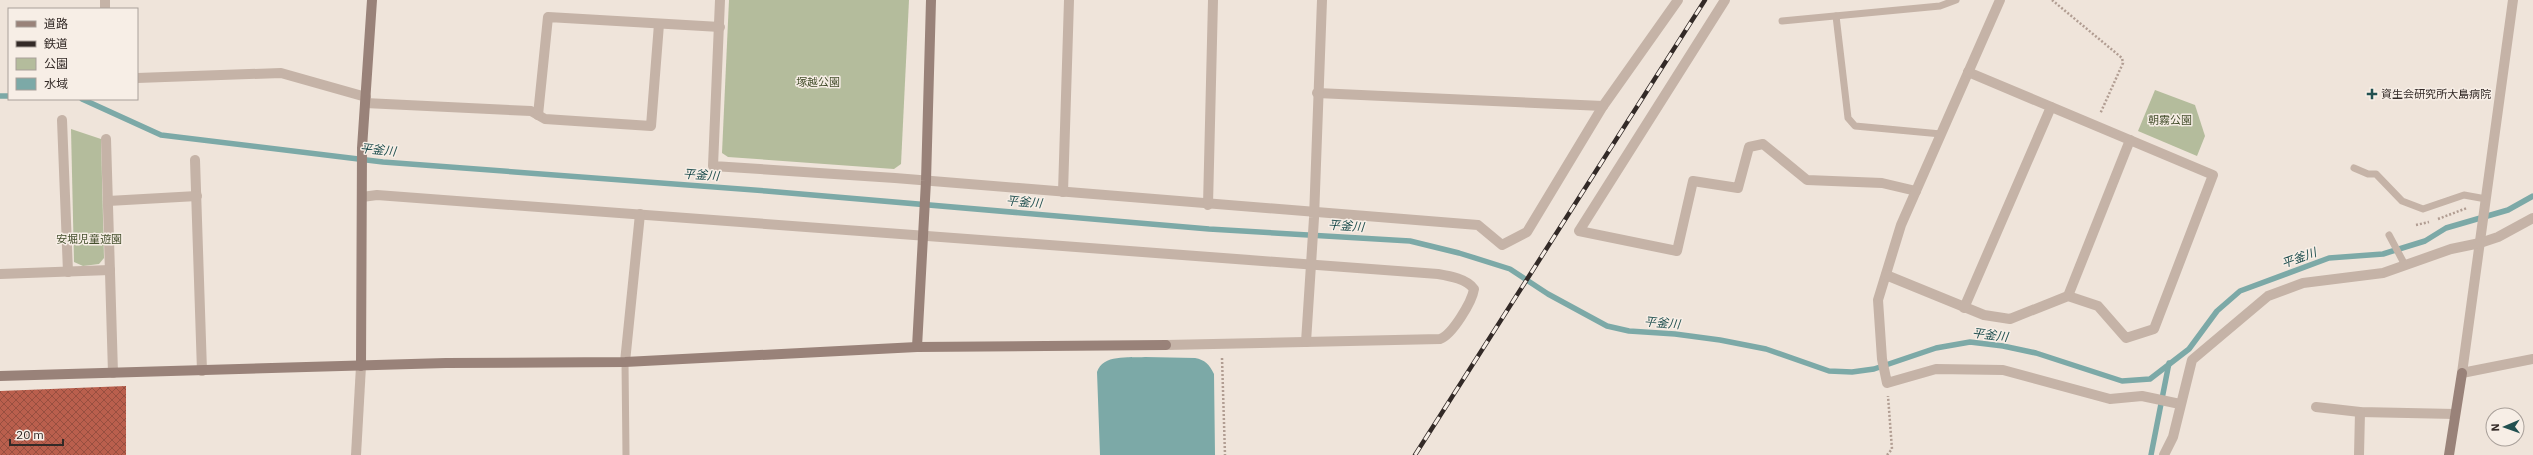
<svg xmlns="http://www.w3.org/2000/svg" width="2533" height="455" viewBox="0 0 2533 455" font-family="'IBM Plex Sans','Noto Sans JP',sans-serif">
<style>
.green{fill:#b4bc9c}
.water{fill:#7ca9a7}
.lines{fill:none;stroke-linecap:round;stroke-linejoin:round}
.stream{stroke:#7ca9a7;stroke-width:5.5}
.building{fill:url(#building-cross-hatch)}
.path{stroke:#b19d92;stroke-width:2.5;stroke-dasharray:2 2;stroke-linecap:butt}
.lane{stroke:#c5b3a7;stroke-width:7}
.street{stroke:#c5b3a7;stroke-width:10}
.secondary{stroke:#998279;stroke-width:10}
.rail-casing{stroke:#332a27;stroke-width:4.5}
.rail{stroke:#f7eee6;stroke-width:3;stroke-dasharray:9;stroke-linecap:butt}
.poi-dot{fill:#215050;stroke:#f7eee6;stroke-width:1.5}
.labels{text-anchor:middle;stroke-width:3;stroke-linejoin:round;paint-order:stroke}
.park-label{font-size:11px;fill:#454f2d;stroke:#f7eee6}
.poi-label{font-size:11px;fill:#332a27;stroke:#f7eee6;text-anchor:start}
.water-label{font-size:12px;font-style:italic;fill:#215050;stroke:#f7eee6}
</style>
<defs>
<pattern id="building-cross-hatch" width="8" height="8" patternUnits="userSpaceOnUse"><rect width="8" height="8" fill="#ba5f4d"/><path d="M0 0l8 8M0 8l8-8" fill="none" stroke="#984f40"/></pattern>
</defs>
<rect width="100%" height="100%" fill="#efe4da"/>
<!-- green -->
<g class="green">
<path d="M729,0H909L901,164L894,169L728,157L722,153Z"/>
<path d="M2155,90L2195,105L2205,136L2197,156L2138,131Z"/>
<path d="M71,129L101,139L104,258L99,264L83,266L74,262Z"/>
</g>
<!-- water -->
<path class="water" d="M1145,357L1195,358C1205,360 1209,364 1214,374L1215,455H1100L1097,372C1103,354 1128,358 1145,357Z"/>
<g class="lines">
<!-- stream -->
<g class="stream">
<path d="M0,96H9"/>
<path d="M82,99L161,135L383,162L766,191L1209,229L1410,241L1459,253L1510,269L1548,294L1607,326L1629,331L1675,334L1720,340L1766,349L1829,371L1852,372L1874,369L1936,348L1970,342L2003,346L2036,353L2122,381L2150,379L2189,349L2217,311L2240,291L2329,258L2383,254L2425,241L2446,228L2508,210L2533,196"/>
<path d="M2151,455L2169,363"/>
</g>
</g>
<!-- building -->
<path class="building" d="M126,386V455H0V391Z"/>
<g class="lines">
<!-- path -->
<g class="path">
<path d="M2052,0L2122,58L2123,63L2100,114"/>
<path d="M2438,219L2467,208"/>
<path d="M2416,225L2429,222"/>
<path d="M1222,358L1225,455"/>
<path d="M1887,455L1892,449L1888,396"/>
</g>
<!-- lane -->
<g class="lane">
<path d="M1836,16L1848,118L1855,126L1941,134"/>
<path d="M1782,21L1940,6L1956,0"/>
<path d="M2354,168L2368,174H2376L2402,201L2423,209L2464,195L2486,199"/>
<path d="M2389,235L2405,265"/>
<path d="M625,362L626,455"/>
</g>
<!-- street -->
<g class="street">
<path d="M105,0V9"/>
<path d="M720,0L713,166L895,178L1478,225L1502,245L1527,232L1603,106L1678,0"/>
<path d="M1725,0L1579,231L1677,251L1693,181L1738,188L1749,147L1763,144L1807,180L1882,183L1916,191"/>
<path d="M2000,0L1901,225L1878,300L1882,359L1887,383L1936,369L2003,370L2110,399L2142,396L2180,404"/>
<path d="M2513,0L2462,373L2533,359"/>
<path d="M137,78L281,73L366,97"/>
<path d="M1317,93L1603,106"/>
<path d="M365,103L531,111L545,119L651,126L659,24"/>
<path d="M538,115L548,17L720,27"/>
<path d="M62,120L68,272"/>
<path d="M106,139L113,373"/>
<path d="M195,160L202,371"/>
<path d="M1063,192L1069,0"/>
<path d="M362,197L377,195L1438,274C1450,276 1467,279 1474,289C1472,302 1452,335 1440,339L1166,345"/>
<path d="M108,201L197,196"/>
<path d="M1208,205L1213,0"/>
<path d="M0,274L110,270"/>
<path d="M1886,275L1984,315L2010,319L2068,296L2098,306L2126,338L2154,329L2213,175L1968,72"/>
<path d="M2068,296L2130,140"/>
<path d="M1964,308L2051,107"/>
<path d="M1306,342L1314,218L1322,0"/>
<path d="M625,362L640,214"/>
<path d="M2316,407L2360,412L2455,414"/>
<path d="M356,455L361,366"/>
<path d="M2164,455L2173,437L2192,360L2268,296L2303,283L2383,273L2451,249L2480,243L2498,237L2533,218"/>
<path d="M2359,455L2360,412"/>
</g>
<!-- secondary -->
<g class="secondary">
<path d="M917,347L926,181L931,0"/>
<path d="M361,366L362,148L372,0"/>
<path d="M0,376L446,363L625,362L917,347L1166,345"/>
<path d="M2449,455L2462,373"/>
</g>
<!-- rail casing -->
<g class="rail-casing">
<path id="rail" d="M1415,455L1705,0"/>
</g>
<!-- rail -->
<use href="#rail" class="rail"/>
</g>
<!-- markers -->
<path class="poi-dot" d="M2370 88h4v4h4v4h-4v4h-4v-4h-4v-4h4z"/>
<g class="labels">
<!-- park labels -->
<g class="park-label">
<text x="818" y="86">塚越公園</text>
<text x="2170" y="124">朝霧公園</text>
<text x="89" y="243">安堀児童遊園</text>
</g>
<!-- poi labels -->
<g class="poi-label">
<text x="2381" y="98">資生会研究所大島病院</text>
</g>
<!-- water labels -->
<g class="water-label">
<text transform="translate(378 150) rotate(6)" y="4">平釜川</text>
<text transform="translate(701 175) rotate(4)" y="4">平釜川</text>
<text transform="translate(1024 202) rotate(5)" y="4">平釜川</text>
<text transform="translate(1346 226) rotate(4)" y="4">平釜川</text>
<text transform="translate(2299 258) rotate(-20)" y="4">平釜川</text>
<text transform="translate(1662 323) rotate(5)" y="4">平釜川</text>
<text transform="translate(1990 335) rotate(7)" y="4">平釜川</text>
</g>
</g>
<!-- legend -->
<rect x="8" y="8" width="130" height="92" fill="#f7eee6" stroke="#a9a09a"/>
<rect x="16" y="21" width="20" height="6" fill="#998279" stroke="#a9a09a"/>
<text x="44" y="28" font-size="12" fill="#332a27">道路</text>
<rect x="16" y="41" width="20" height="6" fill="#332a27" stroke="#a9a09a"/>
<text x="44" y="48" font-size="12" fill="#332a27">鉄道</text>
<rect x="16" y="58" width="20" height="12" fill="#b4bc9c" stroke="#a9a09a"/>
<text x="44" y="68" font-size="12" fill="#332a27">公園</text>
<rect x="16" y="78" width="20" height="12" fill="#7ca9a7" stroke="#a9a09a"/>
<text x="44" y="88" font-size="12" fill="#332a27">水域</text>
<!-- north arrow -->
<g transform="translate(2505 427) rotate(268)"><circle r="19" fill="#f7eee6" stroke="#a9a09a"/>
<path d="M0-3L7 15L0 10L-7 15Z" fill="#215050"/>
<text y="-6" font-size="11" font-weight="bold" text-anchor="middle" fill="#332a27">N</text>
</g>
<!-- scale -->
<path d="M10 439v6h53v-6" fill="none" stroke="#332a27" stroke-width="2"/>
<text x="16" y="439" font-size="12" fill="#332a27" stroke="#f7eee6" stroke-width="3" paint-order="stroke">20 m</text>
</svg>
